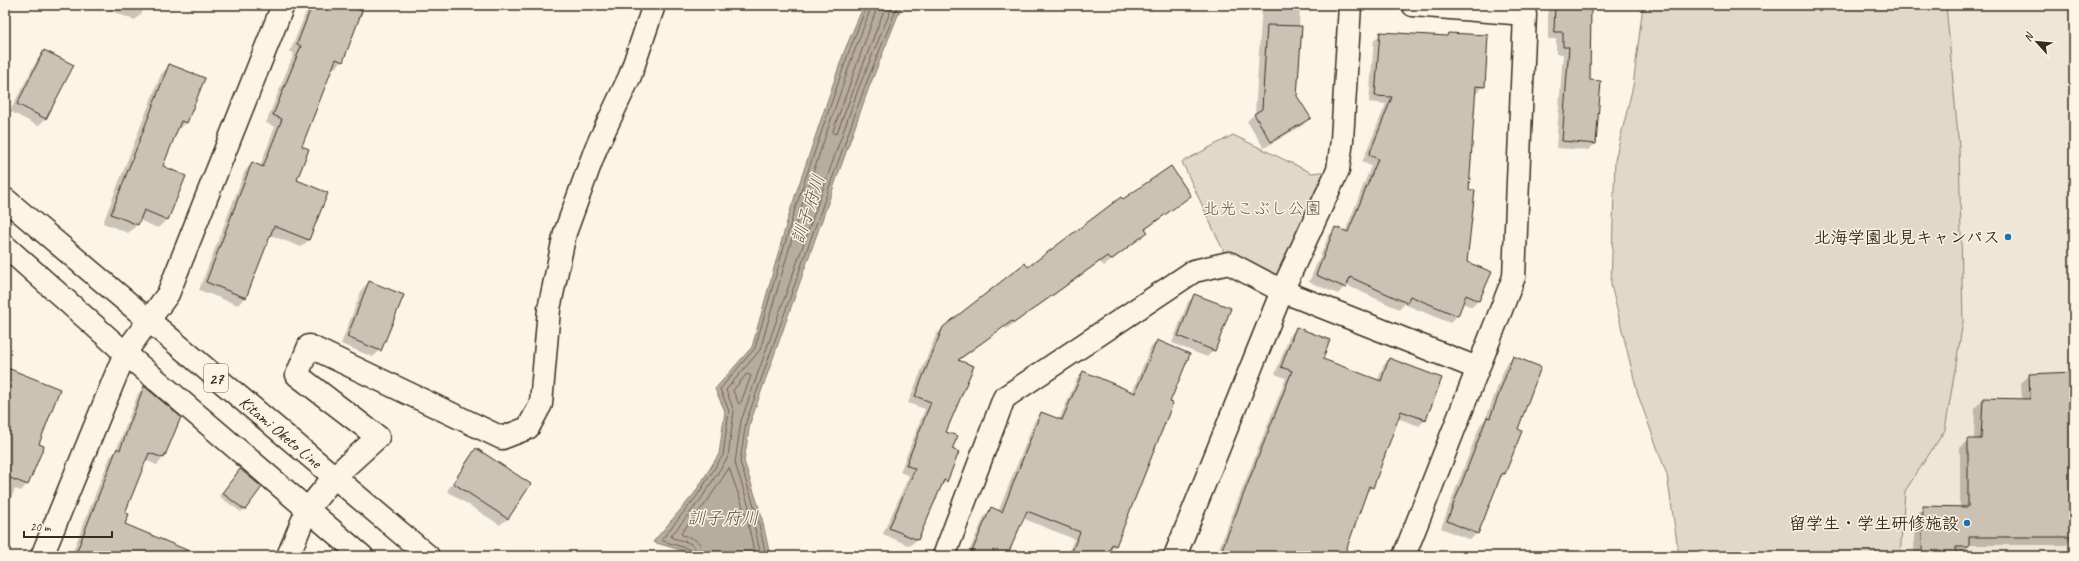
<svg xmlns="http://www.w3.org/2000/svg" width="2079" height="561" viewBox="0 0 2079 561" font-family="Caveat,'Klee One',sans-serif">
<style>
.built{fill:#eee6d6}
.green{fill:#e0d8c8;stroke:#8e8173}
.water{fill:#b7ad9e;stroke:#85796b}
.shadow{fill:#0003}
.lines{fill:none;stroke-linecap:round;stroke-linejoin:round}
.shore{stroke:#6d5e51;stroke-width:1}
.building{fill:#ccc2b3;stroke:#3b2a1e}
.minor-casing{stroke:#3b2a1e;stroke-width:25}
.primary-casing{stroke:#3b2a1e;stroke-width:25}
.minor{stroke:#fcf5e5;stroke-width:22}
.primary{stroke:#fcf5e5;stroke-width:22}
.poi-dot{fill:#1f6fb2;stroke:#fcf5e5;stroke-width:1.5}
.labels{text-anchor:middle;stroke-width:3;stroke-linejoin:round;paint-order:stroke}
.shield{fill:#fcf5e5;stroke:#75675a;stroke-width:1}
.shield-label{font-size:16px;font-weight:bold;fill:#3b2a1e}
.park-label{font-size:17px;fill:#645648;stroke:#fcf5e5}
.poi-label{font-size:17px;font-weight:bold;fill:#3b2a1e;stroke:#fcf5e5;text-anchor:end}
.street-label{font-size:17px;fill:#3b2a1e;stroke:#fcf5e5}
.water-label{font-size:18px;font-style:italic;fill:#605144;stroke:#fcf5e5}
</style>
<rect width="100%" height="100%" fill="#fcf5e5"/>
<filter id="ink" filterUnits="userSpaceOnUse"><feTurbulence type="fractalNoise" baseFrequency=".025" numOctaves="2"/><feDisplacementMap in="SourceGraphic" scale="8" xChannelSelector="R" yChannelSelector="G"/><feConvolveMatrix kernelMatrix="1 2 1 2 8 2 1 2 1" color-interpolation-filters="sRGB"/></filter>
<g filter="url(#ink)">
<!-- built -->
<path class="built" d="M1927,5H2074V556H1886Z"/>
<!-- green -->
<g class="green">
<path d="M1643,5H1946L1959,147L1963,322L1945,430L1905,491L1900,556H1679L1667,475L1638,395L1611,285L1615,160L1633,86Z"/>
<path d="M1233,135L1312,173L1338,170L1282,291L1229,263L1182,162Z"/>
</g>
<!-- water -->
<path class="water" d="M864,5H902L868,90L750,423L744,461L761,514L770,556H688V552L653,542L694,494L719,454L725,411L715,389L752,347L790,211L844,52Z"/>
<!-- shadow -->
<g class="shadow">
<path d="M107,5L111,7L112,5H145L142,13L135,20L106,9Z"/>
<path d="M309,5H347L342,61L335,68L332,67L301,147L295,180L309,240L301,247L270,235L245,297L238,305L199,290L245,171L252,163L260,166L275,127L266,123L294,53L290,52Z"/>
<path d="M1262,5H1300L1296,96L1309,118L1303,125L1264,148L1247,121L1255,114Z"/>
<path d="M1551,5H1589V81L1595,144L1588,150L1556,148L1563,54H1556V39H1548V8Z"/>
<path d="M1381,33L1445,37L1448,34L1484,86L1477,93H1475L1468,190L1466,262L1479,300L1472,307L1462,303L1457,316L1450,323L1404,304L1399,309L1346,285L1338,294L1309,282L1329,235L1336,228L1345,232L1371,166L1362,162L1386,104L1369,102L1374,40Z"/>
<path d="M44,51L73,65L45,119L38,126L10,111L38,58Z"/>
<path d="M170,65L204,79L186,123L176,131L162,167L167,219L158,228L139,220L137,225L128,233L103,223L161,74Z"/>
<path d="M1190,196L1145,230L1147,232L1140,239L1104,266L1100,262L1006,329L1004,327L958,361L945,432L951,450L946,481L940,487L917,539L910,546L883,534L909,476L900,472L925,409L908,403L936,335L944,327L1123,201Z"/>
<path d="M369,282L380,350L373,357L341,344L362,289Z"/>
<path d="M1195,295L1214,350L1207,357L1172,343L1188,302Z"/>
<path d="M1297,328L1321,359L1378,380L1383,366L1390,359L1426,419L1419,426L1397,418L1372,487L1365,494L1342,556H1216L1286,378L1275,374L1290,335Z"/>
<path d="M1157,341L1169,402L1116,545L1106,556H1067L1074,539L1022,518L1006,556H967L985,515L992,509L998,512L1035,420L1042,413L1059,420L1077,379L1084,372L1132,393L1150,348Z"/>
<path d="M1513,357L1517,430L1521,431L1505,474L1498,480L1477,533L1470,540L1441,528L1480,425L1486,418L1506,364Z"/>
<path d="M5,368L37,444L27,484L21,491L15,489L5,513Z"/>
<path d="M2030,375L2074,537L2066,545H1968V556H1914L1915,516L1924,507L1960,508V448L1968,440H1974L1975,408L1983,399L2022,400L2021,383Z"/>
<path d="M144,387L163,458L157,465L145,460L124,513V525L196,556H71L110,457L116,451L138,394Z"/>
<path d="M477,449L530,484L507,519L500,525L447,491L470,456Z"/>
<path d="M237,473L244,509L241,512L219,496Z"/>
</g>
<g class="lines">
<!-- shore -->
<g class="shore">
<path d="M878,5L833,131L834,134L837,133L886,5"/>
<path d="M747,374L751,376L741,402L739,404L733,391Z"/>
<path d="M692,556L689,549L663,541L662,539L697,496L723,455L729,411L720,389L755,348L794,212L848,54L867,5"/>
<path d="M697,556C697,542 683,541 672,538L671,536L701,499L728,457L734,411L726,390L760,350L799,214L853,55L872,5"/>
<path d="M703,556C703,542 695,538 682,535L681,533L706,503L729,468L747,518L755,556"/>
<path d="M761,556L752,516L735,463L741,421L859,87L893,5"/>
<path d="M766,556L757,515L740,462L746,422L864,89L898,5"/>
</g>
</g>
<!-- building -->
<g class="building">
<path d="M312,5H346L362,11L343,62L336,59L302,146L309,149L297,180L328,193L309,240L274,226L246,298L206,282L252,162L263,167L282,119L273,115L301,46L297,44Z"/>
<path d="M1555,5L1591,6L1590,80L1601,81L1596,144L1562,141L1569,47H1563V32H1554Z"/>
<path d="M1267,25L1302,26L1297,96L1311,118L1271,142L1254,114L1262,109Z"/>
<path d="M1380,32L1447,36L1448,33L1488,35L1485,87L1476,86L1469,190H1475L1467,262L1492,272L1479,301L1466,295L1458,316L1410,296L1407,303L1350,277L1346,288L1316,275L1335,227L1348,232L1378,159L1369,155L1392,97L1375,96Z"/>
<path d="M44,50L74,65L46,119L17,104Z"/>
<path d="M169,64L205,78L187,123L181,121L163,166L186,176L168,220L144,210L138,225L111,214Z"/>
<path d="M1171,166L1191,196L1145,229L1148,232L1111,260L1107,256L1014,323L1012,321L958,360L974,366L946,432L958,436L952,449L959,452L947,482L944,480L918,540L889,528L915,469L906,465L931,402L915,396L943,327L1025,263L1028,267L1121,197L1123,199Z"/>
<path d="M369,281L404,295L381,351L347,337Z"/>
<path d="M1194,294L1231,308L1215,351L1178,336Z"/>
<path d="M1296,327L1330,340L1323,359L1381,381L1389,358L1442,378L1426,420L1401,411L1373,488L1369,486L1344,556H1238L1222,549L1292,371L1281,367Z"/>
<path d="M1157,340L1190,354L1170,402L1173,403L1116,546L1112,544L1107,556H1070L1080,532L1027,511L1007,556H970L991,507L1002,512L1041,412L1062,420L1083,371L1135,393Z"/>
<path d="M1513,356L1541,367L1518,429L1522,431L1505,474L1502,473L1478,534L1447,521L1487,417L1490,418Z"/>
<path d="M5,367L60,389L39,444L44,446L28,485L5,476Z"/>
<path d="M2074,372V537H1969V547H1956V556H1922L1923,506L1968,507V439H1981L1983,398L2030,399L2029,374Z"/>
<path d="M144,386L181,417L164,458L149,453L125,513L129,514L125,524L201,556H75L117,448L120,450Z"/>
<path d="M476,448L531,484L508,519L453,483Z"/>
<path d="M240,469L262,487L245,510L222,493Z"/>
</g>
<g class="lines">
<!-- minor casing -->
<g class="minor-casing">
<g id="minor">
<path d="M42,556L125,353L168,294L283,5"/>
<path d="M288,556L307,510L334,477L378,437L297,375L309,346L502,438L528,428L541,404L549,309L565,233L596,148L630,76L654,5"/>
<path d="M944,556L1004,398L1194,271L1229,263L1282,291L1477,368"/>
<path d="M1175,556L1282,291L1338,170L1342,140L1350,5"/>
<path d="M1404,556L1514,277L1525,14L1413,5"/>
</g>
</g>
<!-- primary casing -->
<g class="primary-casing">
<g id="primary">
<path id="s1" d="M5,199L428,556"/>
<path d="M5,246L125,353L362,556"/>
</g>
</g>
<!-- minor -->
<use href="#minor" class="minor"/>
<!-- primary -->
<use href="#primary" class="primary"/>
</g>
</g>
<!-- markers -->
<g class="poi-dot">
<circle cx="2008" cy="237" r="4"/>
<circle cx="1967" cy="523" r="4"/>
</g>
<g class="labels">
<!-- shield labels -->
<rect class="shield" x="204" y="364" width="24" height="28" rx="3"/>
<g class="shield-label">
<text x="216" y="384">27</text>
</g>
<!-- park labels -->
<g class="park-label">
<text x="1262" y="214">北光こぶし公園</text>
</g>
<!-- poi labels -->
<g class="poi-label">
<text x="2000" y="243">北海学園北見キャンパス</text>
<text x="1959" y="529">留学生・学生研修施設</text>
</g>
<!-- street labels -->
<g class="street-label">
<text dy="6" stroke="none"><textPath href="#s1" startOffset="361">Kitami Oketo Line</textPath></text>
</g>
<!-- water labels -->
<g class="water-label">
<text transform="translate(808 209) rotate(-72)" y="6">訓子府川</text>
<text x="723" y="524">訓子府川</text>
</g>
</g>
<!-- margin -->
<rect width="2079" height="561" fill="none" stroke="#fcf5e5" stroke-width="20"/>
<rect x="10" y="10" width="2059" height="541" fill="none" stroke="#3b2a1e" stroke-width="1.5" filter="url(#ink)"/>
<!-- north arrow -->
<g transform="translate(2037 42) rotate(297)" stroke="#fcf5e5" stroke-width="3" paint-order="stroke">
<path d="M0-3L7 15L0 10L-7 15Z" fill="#3b2a1e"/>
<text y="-6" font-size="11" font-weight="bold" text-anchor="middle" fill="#3b2a1e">N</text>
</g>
<!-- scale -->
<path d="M24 531v6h88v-6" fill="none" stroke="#3b2a1e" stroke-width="2"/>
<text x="30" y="531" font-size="12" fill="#3b2a1e" stroke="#fcf5e5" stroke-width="3" paint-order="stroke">20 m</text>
</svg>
